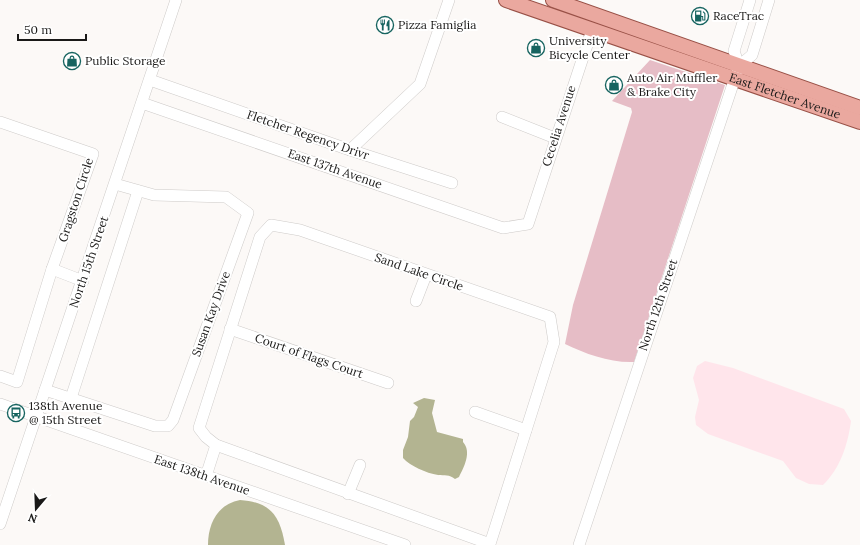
<svg xmlns="http://www.w3.org/2000/svg" width="860" height="545" viewBox="0 0 860 545" font-family="Lora,serif">
<style>
.green{fill:#ffe5eb}
.forest{fill:#e6bdc6}
.water{fill:#b3b491}
.lines{fill:none;stroke-linecap:round;stroke-linejoin:round}
.minor-casing{stroke:#cecbc9;stroke-width:12}
.major-casing{stroke:#985046;stroke-width:16}
.minor{stroke:#fff;stroke-width:11}
.major{stroke:#eaa89f;stroke-width:14}
.labels{text-anchor:middle;stroke-width:4;stroke-linejoin:round;paint-order:stroke}
.poi-label{font-size:12px;fill:#1a1918;stroke:#fff;text-anchor:start}
.street-label{font-size:12px;fill:#1a1918;stroke:#fff}
</style>
<rect width="100%" height="100%" fill="#fcf9f7"/>
<!-- green -->
<path class="green" d="M705,361L733,368L844,409L851,421C848,444 840,469 823,485L809,484L796,478L783,461L708,434L696,425L695,417L699,400L693,378L697,366Z"/>
<!-- forest -->
<path class="forest" d="M650,60L725,85L634,362C610,363 586,354 565,344L573,305L632,112L631,108L612,101Z"/>
<!-- water -->
<g class="water">
<path d="M424,398L435,400L432,413L437,432L463,439V442C472,452 464,467 459,477L455,479C449,474 445,476 438,475C426,473 410,466 403,458V450L408,437L410,421L414,417L418,407L413,403Z"/>
<path d="M240,500C271,502 280,516 285,545H208C208,523 218,504 240,500Z"/>
</g>
<g class="lines">
<!-- minor casing -->
<g class="minor-casing">
<g id="minor">
<path d="M739,66L752,55L769,0"/>
<path d="M739,66L734,51L750,0"/>
<path d="M150,80L350,150L452,183"/>
<path d="M142,103L503,228L528,224L592,30"/>
<path d="M502,117L555,138"/>
<path d="M0,122L93,154L52,269L17,382L0,376"/>
<path d="M350,150L420,84L449,0"/>
<path d="M271,225L300,230L550,317L554,342L490,544L216,445L206,437L199,428L260,237Z"/>
<path d="M52,269L83,281"/>
<path d="M416,301L426,275"/>
<path d="M230,329L388,383"/>
<path d="M45,390L155,426H168L173,420L248,213L226,197L154,195L115,184"/>
<path d="M71,398L138,191"/>
<path d="M0,404L405,545"/>
<path d="M475,412L526,430"/>
<path d="M206,476L216,445"/>
<path d="M348,494L360,465"/>
<path d="M0,524L176,0"/>
<path d="M579,545L737,72"/>
</g>
</g>
<!-- major casing -->
<g class="major-casing">
<g id="major">
<path id="s1" d="M506,0L860,122"/>
<path d="M553,0L860,108"/>
</g>
</g>
<!-- minor -->
<use href="#minor" class="minor"/>
<!-- major -->
<use href="#major" class="major"/>
</g>
<!-- icons -->
<defs>
<g id="fuel-ring" transform="scale(0.9)"><circle r="9.5" fill="#fff" stroke="#176460" stroke-width="1.5"/><path d="M-5.5-6h7V0h2V4h1.3V-2.5L3-4.5l.8-.8L6-3V5H2.5V1h-1V6h-7ZM-4.2-4.7v3.2H.2V-4.7Z" fill="#176460"/></g>
<g id="restaurant-ring" transform="scale(0.9)"><circle r="9.5" fill="#fff" stroke="#176460" stroke-width="1.5"/><path d="M-5-6h1v4h1v-4h1v4h1v-4h1v5L-1.5 .5V6h-2V.5L-5-1ZM5-6V6H3V1.5H1.5Q1.5-4 5-6Z" fill="#176460"/></g>
<g id="shop-ring" transform="scale(0.9)"><circle r="9.5" fill="#fff" stroke="#176460" stroke-width="1.5"/><path d="M-5-2.5h2.3a2.7 3.5 0 0 1 5.4 0H5L5.5 6h-11ZM-1.5-2.5h3a1.5 2.3 0 0 0-3 0Z" fill="#176460"/></g>
<g id="bus-ring" transform="scale(0.9)"><circle r="9.5" fill="#fff" stroke="#176460" stroke-width="1.5"/><path d="M-5-6H5V4H4V6H2V4H-2V6H-4V4H-5ZM-3.5-4V0h7V-4ZM-3.5 1.2v1.5H-2V1.2ZM2 1.2v1.5H3.5V1.2Z" fill="#176460"/></g>
</defs>
<g fill-rule="evenodd">
<use href="#fuel-ring" x="700" y="16"/>
<use href="#restaurant-ring" x="385" y="25"/>
<use href="#shop-ring" x="536" y="48"/>
<use href="#shop-ring" x="72" y="61"/>
<use href="#shop-ring" x="614" y="85"/>
<use href="#bus-ring" x="16" y="413"/>
</g>
<g class="labels">
<!-- poi labels -->
<g class="poi-label">
<text x="713" y="20">RaceTrac</text>
<text x="398" y="29">Pizza Famiglia</text>
<text x="549" y="45">University<tspan x="549" dy="14">Bicycle Center</tspan></text>
<text x="85" y="65">Public Storage</text>
<text x="627" y="82">Auto Air Muffler<tspan x="627" dy="14">&amp; Brake City</tspan></text>
<text x="29" y="410">138th Avenue<tspan x="29" dy="14">@ 15th Street</tspan></text>
</g>
<!-- street labels -->
<g class="street-label">
<text dy="4" stroke="none"><textPath href="#s1" startOffset="295">East Fletcher Avenue</textPath></text>
<text transform="translate(559 126) rotate(-72)" y="4">Cecelia Avenue</text>
<text transform="translate(308 135) rotate(19)" y="4">Fletcher Regency Drivr</text>
<text transform="translate(335 169) rotate(19)" y="4">East 137th Avenue</text>
<text transform="translate(76 200) rotate(-72)" y="4">Gragston Circle</text>
<text transform="translate(89 262) rotate(-71)" y="4">North 15th Street</text>
<text transform="translate(419 272) rotate(19)" y="4">Sand Lake Circle</text>
<text transform="translate(658 305) rotate(-71)" y="4">North 12th Street</text>
<text transform="translate(211 314) rotate(-70)" y="4">Susan Kay Drive</text>
<text transform="translate(309 356) rotate(19)" y="4">Court of Flags Court</text>
<text transform="translate(202 475) rotate(19)" y="4">East 138th Avenue</text>
</g>
</g>
<!-- north arrow -->
<g transform="translate(36 509) rotate(199)" stroke="#ffffff" stroke-width="3" paint-order="stroke">
<path d="M0-3L7 15L0 10L-7 15Z" fill="#1a1918"/>
<text y="-6" font-size="11" font-weight="bold" text-anchor="middle" fill="#1a1918">N</text>
</g>
<!-- scale -->
<path d="M18 34v6h68v-6" fill="none" stroke="#1a1918" stroke-width="2"/>
<text x="24" y="34" font-size="12" fill="#1a1918" stroke="#ffffff" stroke-width="3" paint-order="stroke">50 m</text>
</svg>
